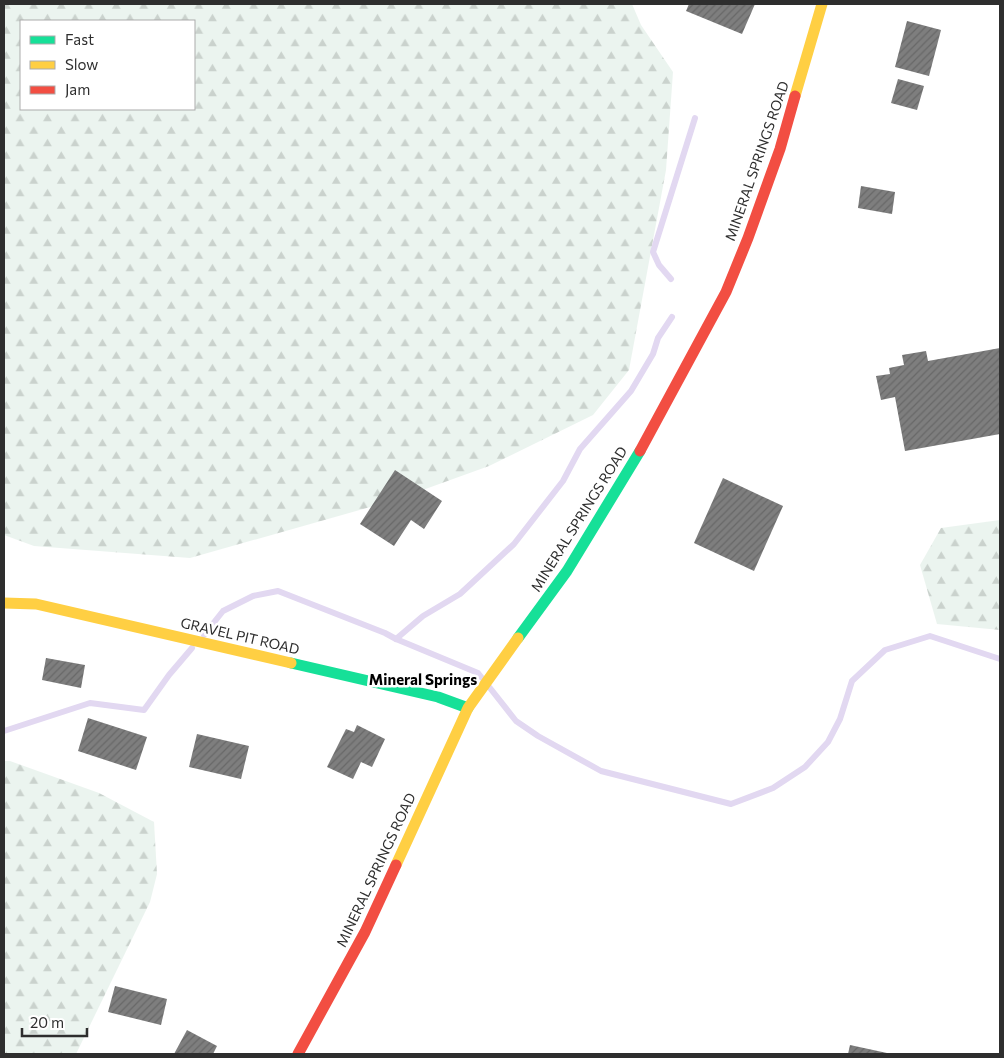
<svg xmlns="http://www.w3.org/2000/svg" width="1004" height="1058" viewBox="0 0 1004 1058" font-family="Commissioner,sans-serif">
<style>
.forest{fill:url(#forest-firs);fill-rule:evenodd}
.lines{fill:none;stroke-linecap:round;stroke-linejoin:round}
.stream{stroke:#e2d8f1;stroke-width:6}
.building{fill:url(#building-hatch)}
.fast{stroke:#16e098;stroke-width:11}
.slow{stroke:#ffcf43;stroke-width:11}
.jam{stroke:#f24e42;stroke-width:11}
.labels{text-anchor:middle;stroke-width:5;stroke-linejoin:round;paint-order:stroke}
.street-label{font-size:14px;fill:#2e2e2e;stroke:#fff}
.neighbourhood-label{font-size:15px;font-weight:bold;fill:#000;stroke:#fff}
</style>
<defs>
<pattern id="forest-firs" width="22" height="20" patternUnits="userSpaceOnUse" patternTransform="scale(1.25)"><rect width="22" height="20" fill="#ebf4ef"/><path d="M5 1l3.5 6h-7zM16 11l3.5 6h-7z" fill="#cad2cd"/></pattern>
<pattern id="building-hatch" width="6" height="6" patternUnits="userSpaceOnUse" patternTransform="scale(1.25)"><rect width="6" height="6" fill="#7e7e7e"/><path d="M-1 1l2-2M0 6l6-6M5 7l2-2" fill="none" stroke="#686868"/></pattern>
</defs>
<rect width="100%" height="100%" fill="#fff"/>
<!-- forest -->
<g class="forest">
<path d="M4,4H632L641,25L673,72L666,170L629,370L593,415L489,466L395,500L190,558L34,546L4,535ZM21,21H194V109H21Z"/>
<path d="M1000,520V630L937,624L920,565L941,528Z"/>
<path d="M4,761H10L99,793L154,822L157,874L150,902L76,1054H4Z"/>
</g>
<g class="lines">
<!-- stream -->
<g class="stream">
<path d="M671,279L659,265L653,252L695,118"/>
<path d="M204,635L223,611L253,596L278,591L385,633L396,639L478,673L482,678"/>
<path d="M396,639L423,616L460,594L514,544L563,481L580,449L631,391L653,354L658,338L672,317"/>
<path d="M490,688L516,721L538,736L601,771L731,804L773,788L805,767L828,742L840,719L852,681L885,650L930,636L1000,659"/>
<path d="M4,731L90,703L144,710L169,675L192,648"/>
</g>
</g>
<!-- building -->
<g class="building">
<path d="M689,4H755L742,34L686,11Z"/>
<path d="M907,21L941,30L929,76L895,67Z"/>
<path d="M898,79L924,86L917,110L891,103Z"/>
<path d="M861,186L895,192L892,214L858,208Z"/>
<path d="M1000,348V434L905,451L895,397L881,400L876,376L890,374L889,368L904,365L902,355L926,351L928,361Z"/>
<path d="M395,470L442,501L424,529L411,520L394,546L360,524Z"/>
<path d="M723,478L783,506L754,571L694,543Z"/>
<path d="M46,658L85,665L81,688L42,680Z"/>
<path d="M88,718L147,737L136,770L78,751Z"/>
<path d="M357,725L385,739L372,767L361,762L353,779L327,767L346,729L354,732Z"/>
<path d="M197,734L249,746L241,779L189,767Z"/>
<path d="M115,986L167,999L161,1025L108,1012Z"/>
<path d="M187,1030L217,1046L213,1054H174Z"/>
<path d="M850,1045L887,1053V1054H848Z"/>
</g>
<g class="lines">
<!-- fast -->
<g class="fast">
<path d="M518,638L567,571L640,451"/>
<path d="M291,663L438,697L468,708"/>
</g>
<!-- slow -->
<g class="slow">
<path d="M795,96L822,4"/>
<path d="M4,603L36,604L291,663"/>
<path d="M396,865L468,708L518,638"/>
</g>
<!-- jam -->
<g class="jam">
<path d="M640,451L726,292L748,238L780,149L795,96"/>
<path d="M298,1054L365,932L396,865"/>
</g>
</g>
<g class="labels">
<!-- street labels -->
<g class="street-label">
<text transform="translate(757 161) rotate(-71)" y="5">MINERAL SPRINGS ROAD</text>
<text transform="translate(579 519) rotate(-58)" y="5">MINERAL SPRINGS ROAD</text>
<text transform="translate(240 636) rotate(13)" y="5">GRAVEL PIT ROAD</text>
<text transform="translate(376 870) rotate(-65)" y="5">MINERAL SPRINGS ROAD</text>
</g>
<!-- neighbourhood labels -->
<g class="neighbourhood-label">
<text x="423" y="685">Mineral Springs</text>
</g>
</g>
<!-- border -->
<rect width="1004" height="1058" fill="none" stroke="#2e2e2e" stroke-width="10"/>
<!-- legend -->
<rect x="20" y="20" width="175" height="90" fill="#ffffff" stroke="#ababab"/>
<rect x="30" y="36" width="25" height="8" fill="#16e098" stroke="#ababab"/>
<text x="65" y="45" font-size="15" fill="#2e2e2e">Fast</text>
<rect x="30" y="61" width="25" height="8" fill="#ffcf43" stroke="#ababab"/>
<text x="65" y="70" font-size="15" fill="#2e2e2e">Slow</text>
<rect x="30" y="86" width="25" height="8" fill="#f24e42" stroke="#ababab"/>
<text x="65" y="95" font-size="15" fill="#2e2e2e">Jam</text>
<!-- scale -->
<path d="M22 1028v8h65v-8" fill="none" stroke="#2e2e2e" stroke-width="2.5"/>
<text x="30" y="1028" font-size="15" fill="#2e2e2e" stroke="#ffffff" stroke-width="4" paint-order="stroke">20 m</text>
</svg>
